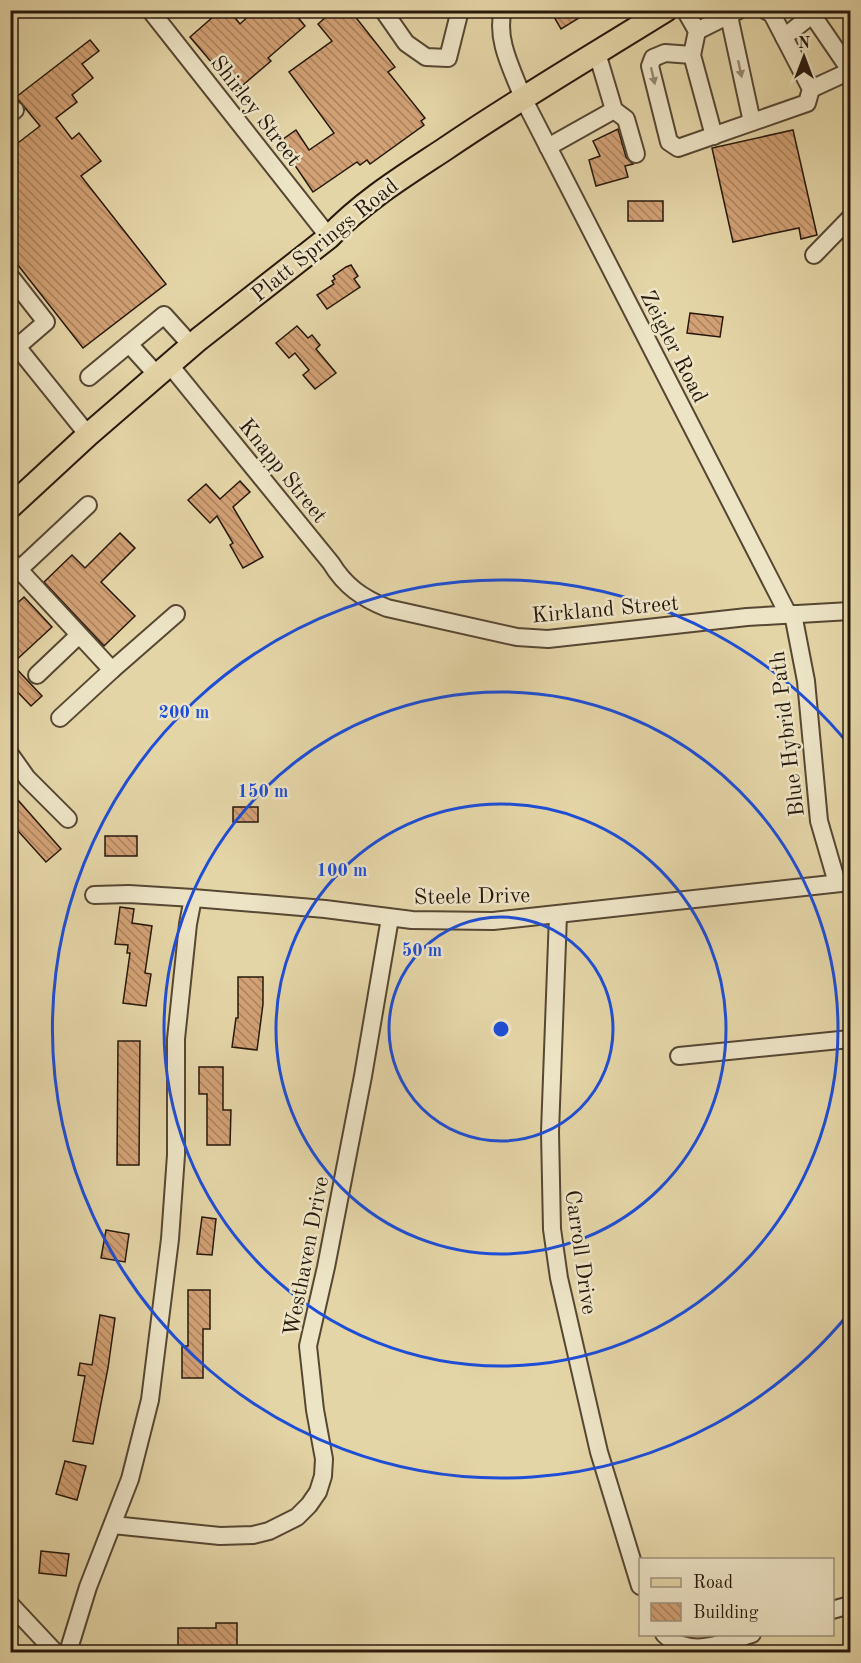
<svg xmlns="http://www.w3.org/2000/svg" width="861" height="1663" viewBox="0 0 861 1663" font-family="'Old Standard TT',serif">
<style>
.building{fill:url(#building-back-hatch);stroke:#27180c;stroke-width:1.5}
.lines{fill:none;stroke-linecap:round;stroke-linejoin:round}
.minor-casing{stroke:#564733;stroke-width:20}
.major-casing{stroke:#27180c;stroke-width:26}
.minor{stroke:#ede4c6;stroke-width:16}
.major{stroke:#e4d5a7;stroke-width:22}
.oneway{fill:#948872}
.ring{fill:none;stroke:#1d4ed8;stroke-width:3}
.labels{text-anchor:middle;stroke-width:5;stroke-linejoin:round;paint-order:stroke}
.street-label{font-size:22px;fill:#27180c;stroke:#ede4c6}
.centre{fill:#1d4ed8;stroke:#ede4c6;stroke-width:3}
.ring-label{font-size:18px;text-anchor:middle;font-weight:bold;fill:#1d4ed8;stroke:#ede4c6;stroke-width:5;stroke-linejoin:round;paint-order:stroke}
</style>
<defs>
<pattern id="building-back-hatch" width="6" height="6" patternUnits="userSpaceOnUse" patternTransform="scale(1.5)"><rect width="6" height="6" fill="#d2a175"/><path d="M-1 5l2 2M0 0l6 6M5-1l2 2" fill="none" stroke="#aa825e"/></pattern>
</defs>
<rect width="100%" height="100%" fill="#e4d5a7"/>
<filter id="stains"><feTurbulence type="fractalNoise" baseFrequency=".00333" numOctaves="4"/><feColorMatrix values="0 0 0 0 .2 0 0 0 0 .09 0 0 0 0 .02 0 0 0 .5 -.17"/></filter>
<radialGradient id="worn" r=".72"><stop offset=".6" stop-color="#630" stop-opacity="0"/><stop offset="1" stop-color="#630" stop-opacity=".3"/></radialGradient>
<!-- building -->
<g class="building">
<path d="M221,10H229L240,24L255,10H292L305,26L268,58L271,61L236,91L190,37Z"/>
<path d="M334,10H350L395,67L388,72L425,118L421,121L424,125L370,164L367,160L360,165L357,162L313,192L279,142L296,130L309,150L334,133L289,72L332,41L318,24Z"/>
<path d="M550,10H592L561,29Z"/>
<path d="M90,40L99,51L82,64L93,78L72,95L77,102L56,118L72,139L79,133L101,161L81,176L166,284L83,348L10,255V149L40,126L16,97Z"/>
<path d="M618,129L626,157L633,164L625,166L628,177L596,186L589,160L600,156L593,141Z"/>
<path d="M793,130L817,235L801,239L799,228L733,242L712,148Z"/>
<rect x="628" y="201" width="35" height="20"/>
<path d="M351,265L358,276L354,279L360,287L327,309L317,295L334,284L332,281L335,279L333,276L346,267Z"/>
<path d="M690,313L723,317L720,337L687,333Z"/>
<path d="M297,326L308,338L312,335L320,345L316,349L336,373L315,389L303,375L309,370L295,353L289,358L276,343Z"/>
<path d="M240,481L250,492L233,507L263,557L243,568L230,545L233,543L217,516L210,523L188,500L206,484L220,499Z"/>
<path d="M120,533L135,548L101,582L135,616L104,646L44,582L72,555L85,568Z"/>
<path d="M24,597L52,627L12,664L42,696L31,706L10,684V610Z"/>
<path d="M10,791L61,849L46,862L10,822Z"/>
<rect x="233" y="807" width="25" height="15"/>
<rect x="105" y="836" width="32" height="20"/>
<path d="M120,907L134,909L132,923L152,926L145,973L151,974L146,1006L123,1003L130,953H127L128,945L115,944Z"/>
<path d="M238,977H263V1004L257,1050L232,1047L236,1018H238Z"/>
<path d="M118,1041H140L139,1165H117Z"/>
<path d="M199,1067H223V1110H231L230,1145H207V1094H199Z"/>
<path d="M202,1217L216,1219L212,1255L197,1254Z"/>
<path d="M106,1230L129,1234L125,1262L101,1258Z"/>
<path d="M188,1290H210V1329H203V1378H182V1346H188Z"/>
<path d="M100,1315L115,1318L108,1368L93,1444L73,1441L85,1376L78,1375L80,1363L92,1365Z"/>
<path d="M65,1461L86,1466L77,1500L56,1494Z"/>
<path d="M41,1551L69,1554L66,1576L39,1573Z"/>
<path d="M216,1623H237V1650H178V1628H216Z"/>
</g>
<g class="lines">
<!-- minor casing -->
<g class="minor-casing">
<g id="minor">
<path d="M150,10L329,237"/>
<path d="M383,10L406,43L426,57L448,58L460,10"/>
<path d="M503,10C495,40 513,71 523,98L788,614"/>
<path d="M685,10L697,31L692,55L714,136"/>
<path d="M809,10L850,70"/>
<path d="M729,16L752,122"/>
<path d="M697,31L739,10"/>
<path d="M784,37L812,15"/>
<path d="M597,53L614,110L626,119L636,154"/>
<path d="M692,55L665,53L653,58L650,66L669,142L678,148L807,103L811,89L772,14L765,10"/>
<path d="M811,89L850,71"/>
<path d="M10,114L15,110"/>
<path d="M548,147L614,110"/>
<path d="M814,255L850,218"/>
<path d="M10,276L46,322L17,347"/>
<path d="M10,338L88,435"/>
<path d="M129,344L157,375"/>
<path d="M169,364L331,563C345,586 362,598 387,608L517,637L548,639L747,617L850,611"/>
<path d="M89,377L164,315L191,345"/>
<path d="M10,560L112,670L176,614"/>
<path d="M10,578L88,505"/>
<path d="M793,614L806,681L819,821L837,883"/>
<path d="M37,675L79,635"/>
<path d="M60,718L112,670"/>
<path d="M10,754L27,778L68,819"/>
<path d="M94,895L129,894L193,898L325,909L412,920L493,921L850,882"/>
<path d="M558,915L550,1132L552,1229L559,1278L599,1452L640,1586"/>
<path d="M679,1056L850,1039"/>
<path d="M113,1525L220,1536L253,1535L269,1531L297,1517L309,1505L318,1492L323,1476L324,1459L315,1410L308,1346L326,1267L363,1076L390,918"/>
<path d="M10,1604L55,1652"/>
<path d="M832,1610L850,1605"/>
<path d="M664,1634C689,1659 724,1643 752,1634"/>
<path d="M68,1652L88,1587L130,1479L150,1400L170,1239L176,1155V1039L188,924L193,898"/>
</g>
</g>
<!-- major casing -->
<g class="major-casing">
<path id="major" d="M10,507L88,435L199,339L329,237C363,201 404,176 445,149C517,100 592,56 666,10"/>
</g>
<!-- minor -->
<use href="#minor" class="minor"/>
<!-- major -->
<use href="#major" class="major"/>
</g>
<!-- one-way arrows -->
<defs><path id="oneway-solid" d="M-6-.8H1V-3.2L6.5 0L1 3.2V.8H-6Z" transform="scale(1.5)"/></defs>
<g class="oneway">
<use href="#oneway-solid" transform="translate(740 69) rotate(78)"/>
<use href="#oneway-solid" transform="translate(653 76) rotate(77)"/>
</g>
<!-- distance rings -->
<g class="ring">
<circle cx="501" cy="1029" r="112"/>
<circle cx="501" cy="1029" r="225"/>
<circle cx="501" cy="1029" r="337"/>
<path d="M850 1312A449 449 0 1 1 850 746"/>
</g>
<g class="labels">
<!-- street labels -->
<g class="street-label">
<text transform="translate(257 110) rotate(52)" y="8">Shirley Street</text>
<text transform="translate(324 239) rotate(-39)" y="8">Platt Springs Road</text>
<text transform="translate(675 346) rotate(63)" y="8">Zeigler Road</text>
<text transform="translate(284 470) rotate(51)" y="8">Knapp Street</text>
<text transform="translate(605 608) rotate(-5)" y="8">Kirkland Street</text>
<text transform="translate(786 734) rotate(-97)" y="8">Blue Hybrid Path</text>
<text transform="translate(472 895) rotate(-1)" y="8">Steele Drive</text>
<text transform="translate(582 1252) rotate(82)" y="8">Carroll Drive</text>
<text transform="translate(305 1256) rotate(-79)" y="8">Westhaven Drive</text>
</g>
</g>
<circle cx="501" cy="1029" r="9" class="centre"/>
<g class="ring-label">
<text x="184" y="718">200 m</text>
<text x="263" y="797">150 m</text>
<text x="342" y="876">100 m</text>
<text x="422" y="956">50 m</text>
</g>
<!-- margin -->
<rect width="861" height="1663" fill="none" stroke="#e4d5a7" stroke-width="36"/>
<rect x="12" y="12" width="837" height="1639" fill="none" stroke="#27180c" stroke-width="3"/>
<rect x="18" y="18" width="825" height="1627" fill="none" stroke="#27180c" stroke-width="1.5"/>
<!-- legend -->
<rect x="639" y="1558" width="195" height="78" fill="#ede4c6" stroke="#9e927c" stroke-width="1.5"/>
<rect x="651" y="1578" width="30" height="9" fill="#e4d5a7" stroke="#9e927c" stroke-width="1.5"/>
<text x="693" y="1588" font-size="18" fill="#27180c">Road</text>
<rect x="651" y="1603" width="30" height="18" fill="url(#building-back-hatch)" stroke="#9e927c" stroke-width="1.5"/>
<text x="693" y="1618" font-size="18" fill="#27180c">Building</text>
<!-- north arrow -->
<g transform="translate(804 57)" stroke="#ede4c6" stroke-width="4.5" paint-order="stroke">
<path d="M0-4.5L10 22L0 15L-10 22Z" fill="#27180c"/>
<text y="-9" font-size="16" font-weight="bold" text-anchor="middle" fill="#27180c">N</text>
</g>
<rect width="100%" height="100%" filter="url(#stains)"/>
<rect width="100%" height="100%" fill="url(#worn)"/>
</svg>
